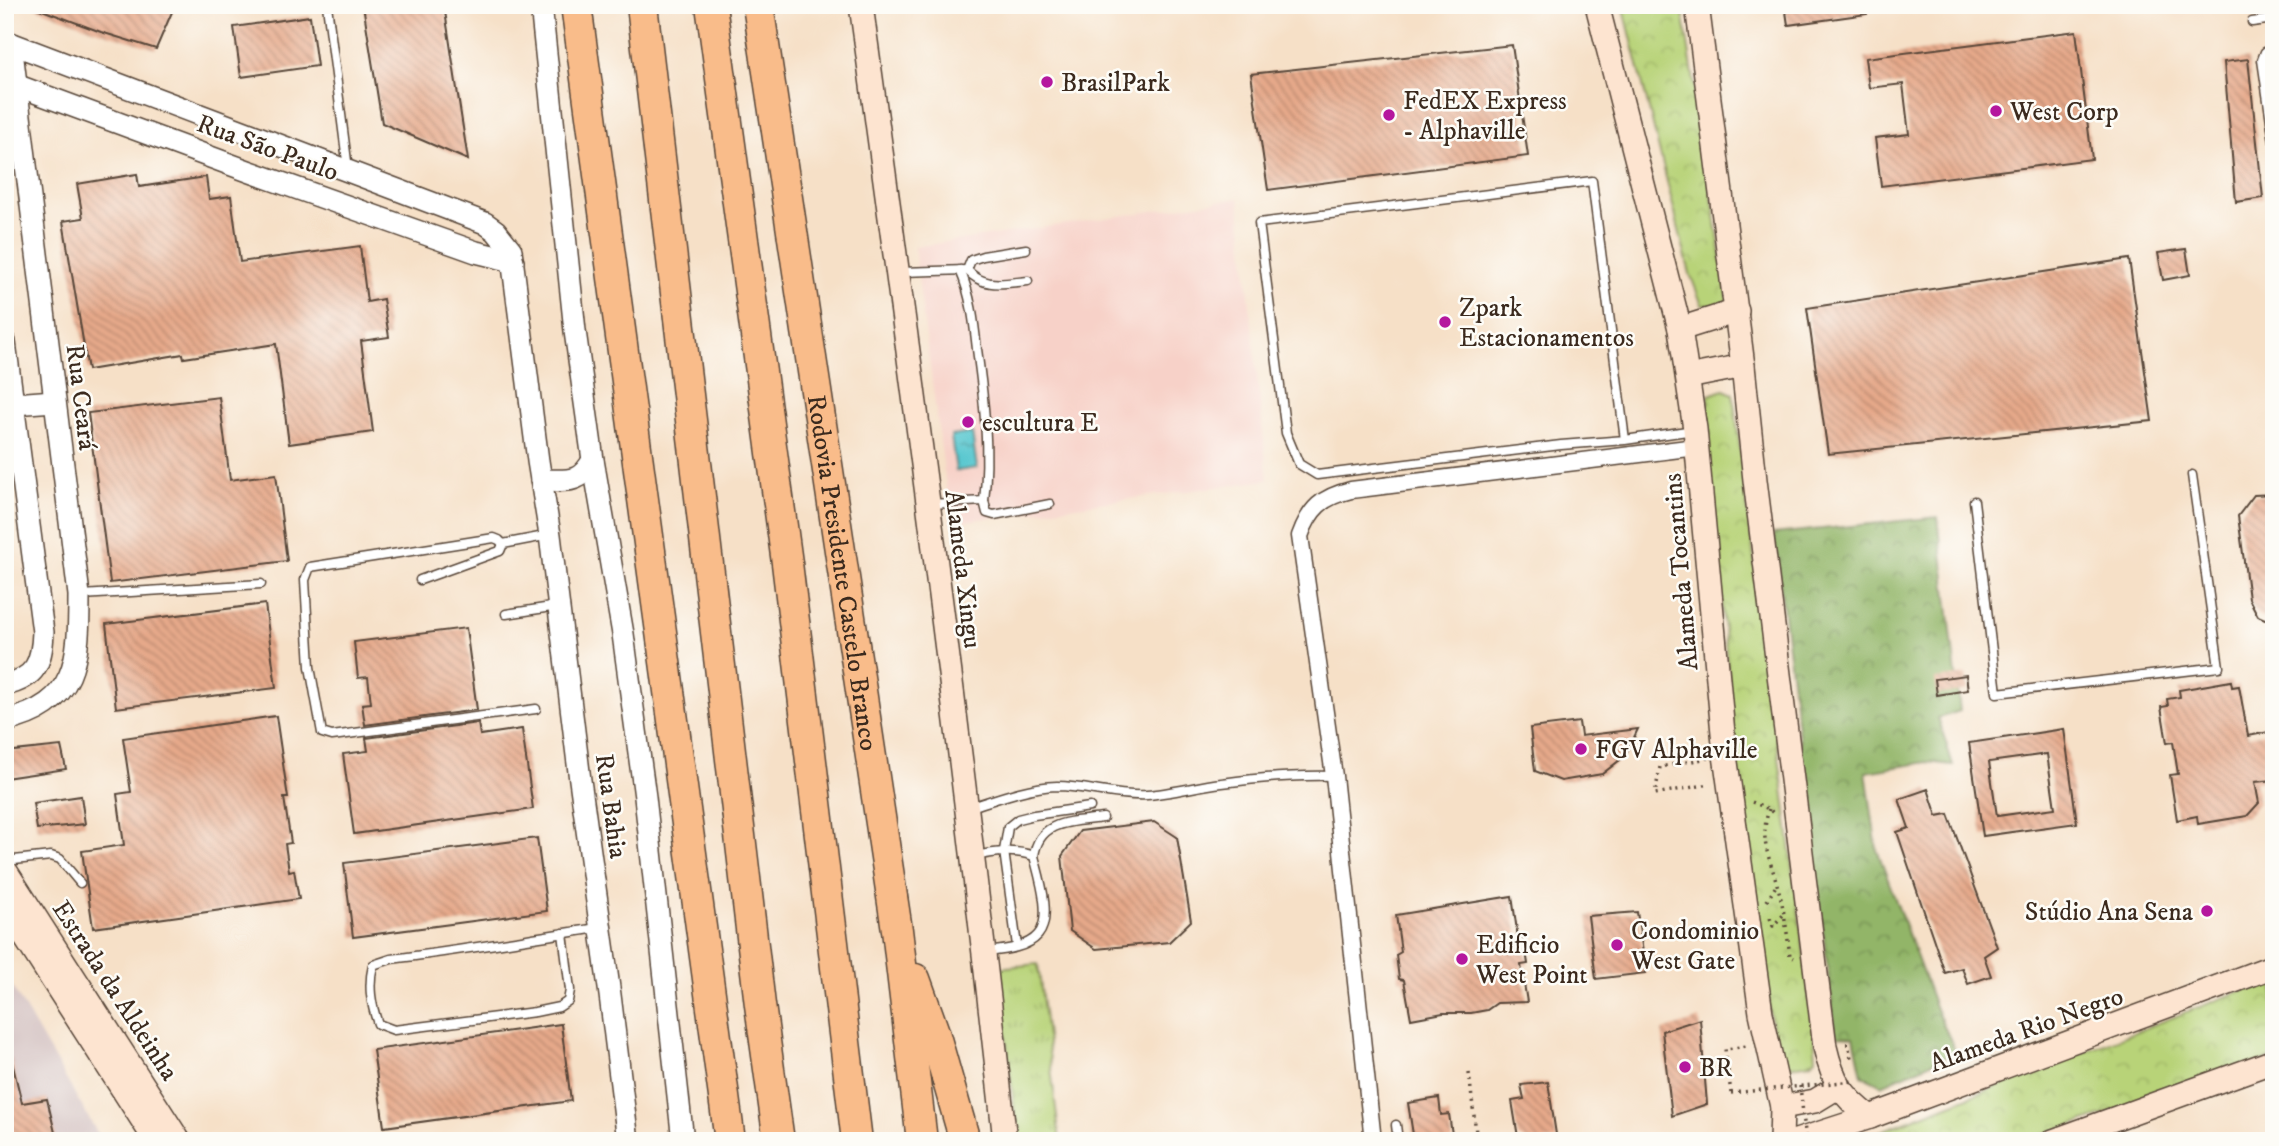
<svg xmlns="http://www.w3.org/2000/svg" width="2279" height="1146" font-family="'IM FELL DW Pica',serif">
<defs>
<pattern id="grass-tufts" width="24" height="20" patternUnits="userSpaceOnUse" patternTransform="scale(1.75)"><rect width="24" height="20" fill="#b8d378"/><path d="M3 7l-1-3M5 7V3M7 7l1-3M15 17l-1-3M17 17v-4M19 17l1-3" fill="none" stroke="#9fb567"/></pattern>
<pattern id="forest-crowns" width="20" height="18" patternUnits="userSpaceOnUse" patternTransform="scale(1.75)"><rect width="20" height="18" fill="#92b568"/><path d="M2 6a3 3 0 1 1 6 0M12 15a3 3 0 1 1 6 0" fill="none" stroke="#789355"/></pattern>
<pattern id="park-crowns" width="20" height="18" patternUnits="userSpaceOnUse" patternTransform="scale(1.75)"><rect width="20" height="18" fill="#b8d378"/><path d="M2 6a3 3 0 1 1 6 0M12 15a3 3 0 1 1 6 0" fill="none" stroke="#9fb567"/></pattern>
<pattern id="water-ripples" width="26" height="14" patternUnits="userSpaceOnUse" patternTransform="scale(1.75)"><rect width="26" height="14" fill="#5ac8d0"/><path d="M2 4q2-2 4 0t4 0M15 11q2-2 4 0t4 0" fill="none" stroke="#4ca3a8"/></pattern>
<pattern id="building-back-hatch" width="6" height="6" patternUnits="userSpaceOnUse" patternTransform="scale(1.75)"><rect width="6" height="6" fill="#e6a98a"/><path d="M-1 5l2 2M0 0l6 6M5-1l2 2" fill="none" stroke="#bc8a70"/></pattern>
</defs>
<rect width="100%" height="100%" fill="#fdfcf7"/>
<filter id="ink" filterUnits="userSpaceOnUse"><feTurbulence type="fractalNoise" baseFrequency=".0143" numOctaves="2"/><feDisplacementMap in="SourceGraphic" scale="14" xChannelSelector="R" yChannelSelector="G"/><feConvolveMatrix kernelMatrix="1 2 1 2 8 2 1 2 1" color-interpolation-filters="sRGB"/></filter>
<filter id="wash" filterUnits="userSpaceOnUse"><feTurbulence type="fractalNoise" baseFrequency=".00686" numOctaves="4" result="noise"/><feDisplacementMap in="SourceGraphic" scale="28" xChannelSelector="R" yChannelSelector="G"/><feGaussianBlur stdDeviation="1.57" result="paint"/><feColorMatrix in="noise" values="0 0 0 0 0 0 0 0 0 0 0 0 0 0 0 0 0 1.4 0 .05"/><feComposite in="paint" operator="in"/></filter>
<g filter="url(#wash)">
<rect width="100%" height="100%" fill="#f6e0c7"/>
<path fill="#f7d1c8" d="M1239 198 1268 480 951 523 914 247Z"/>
<path fill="#d2bfc0" d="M5 974 102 1141H5Z"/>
<path fill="url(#grass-tufts)" stroke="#7a7e4b" stroke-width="2" d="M1038 964 1060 1141H1018L998 968Z"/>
<path fill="url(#forest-crowns)" stroke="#667043" stroke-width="2" d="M1938 517 1960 711 1938 718 1953 765 1927 762 1866 772 1877 850 1936 1009 1956 1052 1882 1085 1862 1075 1854 1037 1836 1036 1774 534Z"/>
<g fill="url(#park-crowns)" stroke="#7a7e4b" stroke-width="2">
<path d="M1623 5H1682L1729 306 1702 305 1690 274Z"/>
<path d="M1724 390 1733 394 1813 1026 1816 1058 1810 1063 1778 1068 1742 824 1705 424 1709 395Z"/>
<path d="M2274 978V1058L2024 1141H1856Z"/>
</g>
<path fill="url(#water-ripples)" stroke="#4a7977" stroke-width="2" d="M972 433 977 468 956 471 951 436Z"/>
<g id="blocks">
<g fill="url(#building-back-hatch)" fill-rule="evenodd">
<path d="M34 5H175L156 49 101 32 34 7Z"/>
<path d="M363 5H444L468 160 382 123Z"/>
<path d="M1785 5H1866L1867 14 1788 25Z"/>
<path d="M310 16 317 66 241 77 234 27Z"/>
<path d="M2076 31 2092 159 1881 186 1875 138 1909 134 1903 84 1869 88 1865 58Z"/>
<path d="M1512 45 1528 156 1268 190 1251 74Z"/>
<path d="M2248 59 2263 198 2236 202 2224 62Z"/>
<path d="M137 174 139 187 206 177 209 199 231 196 240 262 360 246 367 302 383 299 389 337 361 341 373 432 289 444 276 344 184 358 183 354 88 370 63 221 83 218 77 184Z"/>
<path d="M2186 249 2190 275 2163 280 2158 253Z"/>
<path d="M2129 259 2152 421 1828 454 1807 308Z"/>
<path d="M219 397 230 480 276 474 287 561 110 583 88 413Z"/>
<path d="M2274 494V623L2258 616 2249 599 2238 516 2254 495Z"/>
<path d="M265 604 276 688 116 708 106 624Z"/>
<path d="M466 628 477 710 365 725 362 704 371 703 368 677 358 678 354 642Z"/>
<path d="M1966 675 1968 690 1937 695 1935 679Z"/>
<path d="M2231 681 2232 687 2239 686 2248 736 2274 731V780L2255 782 2259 803 2247 816 2198 824 2197 816 2177 820 2170 775 2178 774 2173 742 2167 743 2161 707 2168 706 2167 699 2180 697 2179 690Z"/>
<path d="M276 716 288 798H284L291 843 285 844 289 871 294 870 299 899 93 928 82 851 124 845 117 794 131 792 123 738Z"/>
<path d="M1579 722 1581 736 1638 729 1625 756 1602 774 1561 781 1535 771 1530 728Z"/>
<path d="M478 723 480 735 522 729 533 809 354 834 343 754 368 751 366 738Z"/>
<path d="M2064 729 2077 823 1983 836 1969 743ZM2047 754 2055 808 1997 816 1989 762Z"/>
<path d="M61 746 66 769 5 778V752Z"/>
<path d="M1928 789 1937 816 1948 814 1997 947 1984 956 1991 976 1968 984 1962 968 1945 973 1897 832 1909 828 1899 799Z"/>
<path d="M81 796 85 824 37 829 33 803Z"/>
<path d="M1154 822 1177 837 1191 921 1169 942 1096 949 1070 931 1062 856 1080 831Z"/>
<path d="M537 838 547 911 353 937 344 863Z"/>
<path d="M1512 896 1518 938H1524L1528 964 1521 965 1527 1002 1497 1003 1487 1010 1471 1013H1443L1411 1019 1404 980 1399 979 1396 955 1401 952 1396 915Z"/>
<path d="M1637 912 1646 973 1596 979 1588 916Z"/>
<path d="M1700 1019 1707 1104 1672 1116 1662 1031Z"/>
<path d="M561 1024 571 1101 384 1127 373 1050Z"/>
<path d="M11 1058 22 1103 47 1099 57 1141H5V1059Z"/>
<path d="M1548 1082 1557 1141H1527L1518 1137 1512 1101 1524 1099 1521 1085Z"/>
<path d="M1439 1098 1441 1115 1449 1114 1453 1141H1414L1408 1103Z"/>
</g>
</g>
</g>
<g filter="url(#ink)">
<use href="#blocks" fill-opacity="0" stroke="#574537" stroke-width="2"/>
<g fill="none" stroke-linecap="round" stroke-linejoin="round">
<defs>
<g id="service">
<path d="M327 5 348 169"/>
<path d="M2252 22 2274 19"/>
<path d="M2274 47 2265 52 2262 60 2274 142"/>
<path d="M967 270 971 260 983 256 1026 249"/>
<path d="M901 272 967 270C984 289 1004 283 1028 281"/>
<path d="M1625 440 1592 181 1259 223 1286 433 1299 464 1317 475 1561 445 1625 440 1694 430"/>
<path d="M984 501 987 513 994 515 1050 504"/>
<path d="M1974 501 1997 693 2219 667 2192 475"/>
<path d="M931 504 984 501C990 450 984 400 977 349 974 322 971 295 960 270"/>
<path d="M503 544 499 540 494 538 310 567 305 580 310 667 322 733 332 736 536 709"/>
<path d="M420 580 500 551 503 544 550 535"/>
<path d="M82 595 261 584"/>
<path d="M506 614 558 606"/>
<path d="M968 808C996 799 1027 787 1057 786 1087 786 1116 797 1147 795 1172 793 1197 786 1222 783 1259 778 1297 775 1334 776"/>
<path d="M975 856C995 852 1014 849 1034 856 1039 876 1053 918 1038 935 1027 948 1003 950 987 952"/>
<path d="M1034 856C1039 819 1073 822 1103 818"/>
<path d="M5 861 51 856 60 859 80 883"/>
<path d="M563 933 570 990 568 1001 559 1007 535 1012 394 1030 378 1024C371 1004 368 986 373 965L391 959C460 951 529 938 598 928"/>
<path d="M1017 946 1004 851 1008 827 1018 819 1034 815 1090 807"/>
<path d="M1396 1125 1398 1141"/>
</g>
<path id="minor" d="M1373 1141 1334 776 1300 536C1310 508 1322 497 1351 490L1696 447"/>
<g id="tertiary">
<path d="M541 5 575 331 593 460 623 634 645 797 683 1141"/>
<path d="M5 41 485 223 496 231 511 250 538 461 550 535 580 780 610 995 628 1141"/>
<path d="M5 81 248 171 476 252 513 261"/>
<path d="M5 342 43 632C42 662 36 678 5 685"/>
<path d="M14 404 54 401"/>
<path d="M541 480C567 480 579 485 593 460"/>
<path d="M5 721C78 705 79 659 79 595L11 43"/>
</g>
<g id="secondary">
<path d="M861 5C913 383 964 762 1005 1141"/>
<path d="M1597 5 1680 329 1695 429 1725 755 1761 1013 1782 1107 1781 1141"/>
<path d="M1697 5 1743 366 1755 480 1825 1047C1833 1082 1842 1096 1870 1117"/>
<path d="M1680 329 1737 311"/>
<path d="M1688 377 1743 366"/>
<path d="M5 870 179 1141"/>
<path d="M5 906 156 1141"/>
<path d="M1782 1107 1815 1101 1838 1087"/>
<path d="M1796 1141 1870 1117 2274 966"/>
<path d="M2053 1141 2274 1061"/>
</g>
<g id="motorway">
<path d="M576 5 730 1141"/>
<path d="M642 5 760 1005 779 1141"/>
<path d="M711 5 787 563 857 1141"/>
<path id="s1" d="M758 5 897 930 922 1141"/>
<path d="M915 979 934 1032 965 1141"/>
</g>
</defs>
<use href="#service" stroke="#574537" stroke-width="11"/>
<use href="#minor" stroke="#574537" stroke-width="19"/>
<use href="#tertiary" stroke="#574537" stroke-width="24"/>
<use href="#secondary" stroke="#574537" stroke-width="26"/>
<use href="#motorway" stroke="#574537" stroke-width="33"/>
<g stroke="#574537" stroke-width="3.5" stroke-dasharray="2 5" stroke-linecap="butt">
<path d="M1708 758 1660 767 1655 794 1710 784"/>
<path d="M1752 802 1769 809 1775 815"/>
<path d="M1769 809C1759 841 1769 855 1777 884 1784 907 1787 932 1790 956L1794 958"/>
<path d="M1767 901 1777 884"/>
<path d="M1770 918 1773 926 1784 914"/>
<path d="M1846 1044H1848L1851 1058"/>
<path d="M1469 1073 1477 1141"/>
<path d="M1731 1093 1725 1049 1748 1046"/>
</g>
<use href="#service" stroke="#fff" stroke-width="8"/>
<use href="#minor" stroke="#fff" stroke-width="16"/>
<use href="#tertiary" stroke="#fff" stroke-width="21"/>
<use href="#secondary" stroke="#fde4d0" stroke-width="23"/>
<use href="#motorway" stroke="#f9bc8a" stroke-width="30"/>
<g stroke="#574537" stroke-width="3.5" stroke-dasharray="2 5" stroke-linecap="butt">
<path d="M1800 1086 1806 1141"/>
<path d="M1731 1093 1854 1081"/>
</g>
</g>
</g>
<g fill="#b5179e" stroke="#fdfcf7" stroke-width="2.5">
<circle cx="1047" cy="82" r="7"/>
<circle cx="1996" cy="111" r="7"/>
<circle cx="1389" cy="115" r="7"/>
<circle cx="1445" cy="322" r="7"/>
<circle cx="968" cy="422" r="7"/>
<circle cx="1581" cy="749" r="7"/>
<circle cx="2207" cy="911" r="7"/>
<circle cx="1617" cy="945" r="7"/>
<circle cx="1462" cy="959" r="7"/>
<circle cx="1685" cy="1067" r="7"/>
</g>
<g text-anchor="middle" stroke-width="5" stroke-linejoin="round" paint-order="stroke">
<g font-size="26" fill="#3b2a1e" stroke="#fdfcf7" text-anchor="start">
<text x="1061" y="91">BrasilPark</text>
<text x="1403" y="109">FedEX Express<tspan x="1403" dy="30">- Alphaville</tspan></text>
<text x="2010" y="120">West Corp</text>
<text x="1459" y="316">Zpark<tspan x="1459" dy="30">Estacionamentos</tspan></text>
<text x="982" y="431">escultura E</text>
<text x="1595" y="758">FGV Alphaville</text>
<text x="2193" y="920" text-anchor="end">Stúdio Ana Sena</text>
<text x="1631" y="939">Condominio<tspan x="1631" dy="30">West Gate</tspan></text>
<text x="1476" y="953">Edificio<tspan x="1476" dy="30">West Point</tspan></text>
<text x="1699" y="1076">BR</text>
</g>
<g font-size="26" fill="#3b2a1e" stroke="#fdfcf7">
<text transform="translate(268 147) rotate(20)" y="9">Rua São Paulo</text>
<text transform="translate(82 397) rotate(83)" y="9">Rua Ceará</text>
<text transform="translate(964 569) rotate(83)" y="9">Alameda Xingu</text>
<text transform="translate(1680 572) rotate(-95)" y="9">Alameda Tocantins</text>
<text dy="9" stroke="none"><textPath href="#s1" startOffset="574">Rodovia Presidente Castelo Branco</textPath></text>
<text transform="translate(612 806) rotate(82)" y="9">Rua Bahia</text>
<text transform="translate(116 990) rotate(57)" y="9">Estrada da Aldeinha</text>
<text transform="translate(2026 1029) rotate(-20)" y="9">Alameda Rio Negro</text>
</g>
</g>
<rect width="2279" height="1146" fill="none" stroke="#fdfcf7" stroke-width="28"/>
</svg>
